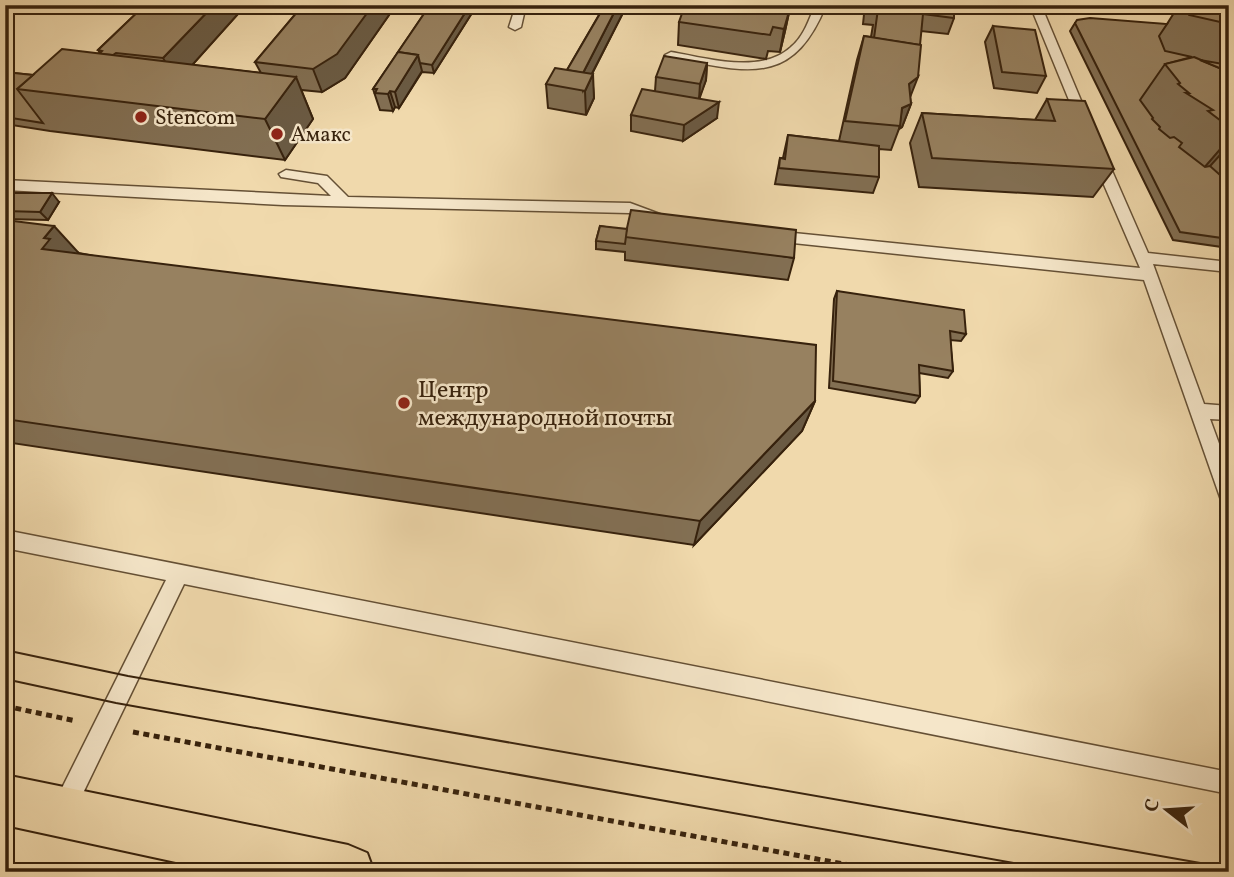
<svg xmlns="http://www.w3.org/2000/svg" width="1234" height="877" font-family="Vollkorn,serif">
<rect width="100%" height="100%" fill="#f0d9ac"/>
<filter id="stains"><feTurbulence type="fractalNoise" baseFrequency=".00286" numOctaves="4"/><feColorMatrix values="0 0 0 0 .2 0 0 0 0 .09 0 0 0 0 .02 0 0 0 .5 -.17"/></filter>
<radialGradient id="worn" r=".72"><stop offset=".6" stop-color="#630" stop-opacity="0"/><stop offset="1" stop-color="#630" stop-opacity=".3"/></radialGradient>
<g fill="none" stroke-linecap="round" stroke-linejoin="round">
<defs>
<g id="service">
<path d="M516 5H526L521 27 515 30 509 27Z"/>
<path d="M815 5H826C792 89 746 71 671 58L665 55 671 52C708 58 760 75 791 47 804 36 809 20 815 5Z"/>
<path d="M1030 5H1041L1090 122 1088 125H1080L1078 122Z"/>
<path d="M1099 153 1106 157 1148 253 1229 262V272L1153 264 1204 404 1229 406V420L1210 419 1229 471V505L1222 503 1220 497 1144 280 774 241 767 236 774 231 1140 268 1092 157Z"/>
<path d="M286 170 327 176 348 197 630 203 665 216 667 219 660 224 629 213 283 205 5 190V180L331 196 318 183 281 177 279 174Z"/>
<path d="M5 530 1229 772V794L184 584 71 818 63 822 55 818 51 810 166 580 5 548Z"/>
</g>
<path id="primary" d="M5 775 348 845 367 853 374 872H222L5 825Z"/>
</defs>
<use href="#service" stroke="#655035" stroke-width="3"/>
<use href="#primary" stroke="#37220d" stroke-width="4"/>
<g stroke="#37220d" stroke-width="5" stroke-dasharray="6 4.5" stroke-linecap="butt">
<path d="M5 706 76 721"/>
<path d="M133 732 887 872"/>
</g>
<use href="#service" fill="#f5e6c9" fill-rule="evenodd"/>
<use href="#primary" fill="#f0d9ac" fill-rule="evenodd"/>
<g stroke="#37220d" stroke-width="2">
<path d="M5 650 128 676 1229 868"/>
<path d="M5 679 116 703 1064 872"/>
</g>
</g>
<g fill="#826f53" stroke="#37220d" stroke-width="2">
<path d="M145 5H246L192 65 261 73 255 62 303 5H396L345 78 322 92 301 90 313 119 285 160 50 131 5 124V72L33 75 100 53 98 50Z"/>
<path d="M430 5H477L434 73 422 72 399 108 395 107 393 111 380 110 373 89Z"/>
<path d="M584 5H627L592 74 594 98 586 115 548 108 546 84 567 70 603 8Z"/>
<path d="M865 5H954V18L948 34 921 31 910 97 911 104 902 127 899 129 891 150 879 149V177L873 193 775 184 780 158H783L788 135 839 141 857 60 864 36 871 37 873 25 863 24Z"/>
<path d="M1179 5H1229V248L1173 240 1070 31 1075 23 1167 24Z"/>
<path d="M777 6 790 8 785 31 780 52 768 51 766 59 678 45 679 22Z"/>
<path d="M993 26 1046 76 1037 93 994 88 985 42Z"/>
<path d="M707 63 706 80 699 98 717 118 683 141 631 131V115L655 91 656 77Z"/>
<path d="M1047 99 1114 169 1093 197 919 187 910 143 922 113 1035 120Z"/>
<path d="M6 193 59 202 48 220 5 219Z"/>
<path d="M5 220 79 253 815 401 802 431 694 545 5 442Z"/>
<path d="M600 226 794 258 788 280 625 260V252L596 249V241Z"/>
<path d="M837 291 966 334 961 341 950 340 953 371 948 378 919 373 920 396 915 403 829 388 834 299Z"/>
</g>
<g fill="#6a5a43" stroke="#37220d" stroke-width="2">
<path d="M214 5H246L177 82 163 58Z"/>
<path d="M373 5H396L345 78 322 92 313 69Z"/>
<path d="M470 5H477L434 73 432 65Z"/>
<path d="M618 5H627L583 91 580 79Z"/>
<path d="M790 8 785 31 780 52 784 29Z"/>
<path d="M418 55 422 71 399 108 395 92Z"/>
<path d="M707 63 706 80 699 100 700 84Z"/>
<path d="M593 74 594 98 586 115 585 91Z"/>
<path d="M296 77 313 119 285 160 265 119Z"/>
<path d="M918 77 909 100V84Z"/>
<path d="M390 91 395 107 393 111 388 94Z"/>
<path d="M719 102 717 118 683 141 684 125Z"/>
<path d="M911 104 902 127 899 129 902 108Z"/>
<path d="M1229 139V145L1203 174 1197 176Z"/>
<path d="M52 193 59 202 48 220 40 212Z"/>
<path d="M54 226 86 261 42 249 44 238Z"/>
<path d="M815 401 802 431 694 545 700 521Z"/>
</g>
<g fill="#978160" stroke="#37220d" stroke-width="2">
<path d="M145 5H214L163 58 116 53 113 55 99 54 102 51 98 50Z"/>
<path d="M303 5H373L337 54 313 69 255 62Z"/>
<path d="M430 5H470L432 65 420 63 418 55 398 52Z"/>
<path d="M605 5H618L583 73 567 70Z"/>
<path d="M685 5H777L790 8 784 29 773 27 770 35 679 22Z"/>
<path d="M868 5H954V18L923 14 920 45 874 38 878 9 868 7Z"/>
<path d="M1185 5H1229V24L1189 15Z"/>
<path d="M1090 18 1167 24 1159 36 1165 51 1192 57 1165 64 1140 100 1153 118 1152 119 1160 127 1159 129 1170 138 1174 137 1182 143 1179 147 1205 167 1210 166 1229 183V239L1180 232 1075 23 1077 20Z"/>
<path d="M993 26 1035 30 1046 76 1002 72Z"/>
<path d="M864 36 921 45 918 77 909 84 911 104 902 108 900 126 845 121Z"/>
<path d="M62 49 296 77 265 119 17 89Z"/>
<path d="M398 52 418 55 395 92 390 91 388 94 375 93 377 89H373Z"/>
<path d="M664 56 707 63 700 84 656 77Z"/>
<path d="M1194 57 1229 72V127L1208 111 1213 110 1186 93H1189L1178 84 1180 83 1165 64Z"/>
<path d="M1200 60 1229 65V72Z"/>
<path d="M555 68 593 74 585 91 546 84Z"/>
<path d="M5 72 33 75 17 89 43 123 5 117Z"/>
<path d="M642 89 719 102 684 125 631 115Z"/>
<path d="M1047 99 1085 101 1114 169 932 158 922 113 1055 121Z"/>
<path d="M788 135 879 146V177L779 168 780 158 785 159Z"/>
<path d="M5 193H52L40 212 5 211Z"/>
<path d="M631 210 796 230 794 258 625 237Z"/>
<path d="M5 220 54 226 44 238 50 239 42 249 816 345 815 401 700 521 5 419Z"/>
<path d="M600 226 627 229 625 244 596 241Z"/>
<path d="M837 291 964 310 966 334 950 331 953 371 919 365 920 396 833 381Z"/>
</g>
<g fill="#8f2418" stroke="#f5e6c9" stroke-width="2.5">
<circle cx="141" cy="117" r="7"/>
<circle cx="277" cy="134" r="7"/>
<circle cx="404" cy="403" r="7"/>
</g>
<g text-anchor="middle" stroke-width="5" stroke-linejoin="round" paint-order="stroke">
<g font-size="21" fill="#37220d" stroke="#f5e6c9" text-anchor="start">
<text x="155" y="124">Stencom</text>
<text x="291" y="141">Амакс</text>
</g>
<g font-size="24" fill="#37220d" stroke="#f5e6c9" text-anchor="start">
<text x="418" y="397">Центр<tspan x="418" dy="28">международной почты</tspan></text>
</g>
</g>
<rect width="1234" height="877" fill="none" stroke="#f0d9ac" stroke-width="28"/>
<rect x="7" y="7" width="1220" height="863" fill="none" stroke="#37220d" stroke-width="3.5"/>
<rect x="14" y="14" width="1206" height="849" fill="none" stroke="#37220d" stroke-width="2"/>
<g transform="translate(1167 810) rotate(287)" stroke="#f5e6c9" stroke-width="5" paint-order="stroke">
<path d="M0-5L12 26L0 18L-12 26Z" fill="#37220d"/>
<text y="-10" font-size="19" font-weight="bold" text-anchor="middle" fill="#37220d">С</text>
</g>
<rect width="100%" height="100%" filter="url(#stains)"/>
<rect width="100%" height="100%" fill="url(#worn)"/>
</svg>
